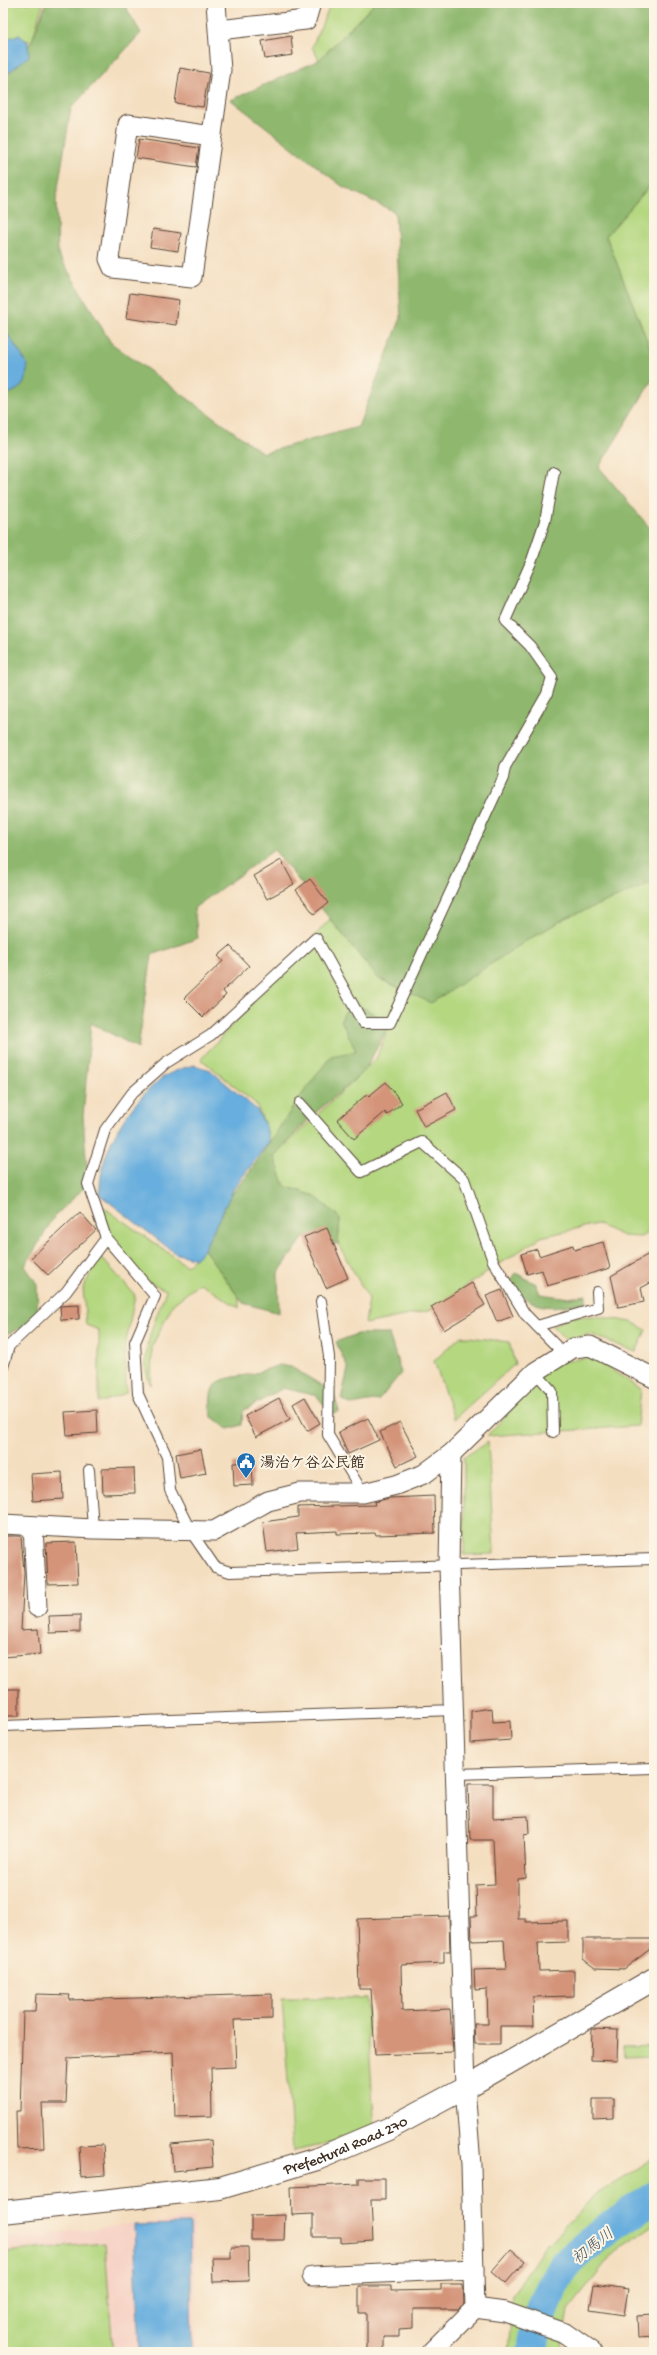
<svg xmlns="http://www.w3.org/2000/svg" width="657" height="2355" font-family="'Gochi Hand','Klee One',sans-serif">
<rect width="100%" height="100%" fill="#fcf5e5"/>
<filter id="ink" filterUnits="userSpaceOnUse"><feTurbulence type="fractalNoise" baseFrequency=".025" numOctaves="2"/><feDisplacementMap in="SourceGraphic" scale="8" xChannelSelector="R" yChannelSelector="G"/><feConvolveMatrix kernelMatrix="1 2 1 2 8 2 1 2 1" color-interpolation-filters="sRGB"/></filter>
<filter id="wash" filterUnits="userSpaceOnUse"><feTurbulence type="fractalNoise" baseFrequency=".012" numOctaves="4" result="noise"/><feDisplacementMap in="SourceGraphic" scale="16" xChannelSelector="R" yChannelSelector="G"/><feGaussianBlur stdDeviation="0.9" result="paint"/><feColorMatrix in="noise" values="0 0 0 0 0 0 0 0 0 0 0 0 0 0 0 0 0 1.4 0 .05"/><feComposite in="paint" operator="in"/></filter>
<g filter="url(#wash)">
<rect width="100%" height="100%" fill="#f4dec0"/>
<path fill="#f6d2c4" d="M194 2218 196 2352H3V2238Z"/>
<g fill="#b4d780" stroke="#78804f">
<path d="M3 3H43L32 41 6 38 3 40Z"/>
<path d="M331 3H375L319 60 312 47Z"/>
<path d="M654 181V358L606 236Z"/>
<path d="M654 856V1230L640 1237 623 1236 597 1224 541 1237 428 1311 365 1324 369 1299 338 1244 340 1218 315 1196 285 1186 274 1156 376 1059 390 1023 345 1027 356 1051 299 1105 269 1142 266 1127 256 1104 201 1059 330 919 378 978Z"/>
<path d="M103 1207 187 1266 204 1249 239 1298V1308L200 1283 173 1304 152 1346 151 1385C136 1357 157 1318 166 1290L140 1278 108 1250 98 1214Z"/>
<path d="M100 1256 135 1295 125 1347 126 1393 99 1403V1330L86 1325 83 1288Z"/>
<path d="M595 1316 632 1322 646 1330 636 1352 590 1334 567 1341 552 1326 570 1317Z"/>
<path d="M461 1336 509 1342 515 1364 454 1419 434 1361Z"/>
<path d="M592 1357 641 1389 637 1426 487 1436 551 1363Z"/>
<path d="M488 1442 494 1554 464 1555V1457Z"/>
<path d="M282 1998H366L375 2134 293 2151Z"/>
<path d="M654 2046V2056L624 2057 623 2047Z"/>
<path d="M654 2158V2225L614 2252 568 2310 562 2346 569 2352H508L513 2295 545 2246 597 2194Z"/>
<path d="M105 2243 113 2352H3V2252Z"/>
</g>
<g fill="#8fb86e" stroke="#657146">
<path d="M46 3H123L141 33 71 108 56 200 58 254 111 343 263 453 358 427 401 318 395 212 342 186 231 100 319 60 375 3H654V181L606 236 654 358V377L599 467 654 533V882L566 918 526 941 431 1003 378 978 274 850 194 908 198 938 152 955 138 1048 91 1023 83 1116 88 1184 54 1217 25 1266 37 1284 38 1322 6 1334 3 1333V75L32 41Z"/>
<path d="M350 1000 390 1023 365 1070 313 1115 274 1156 285 1186 315 1196 340 1218 338 1244 304 1237 278 1273 279 1313 243 1303 204 1249 202 1231 248 1174 300 1097 331 1056 356 1051 341 1020Z"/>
<path d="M516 1273 536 1284 540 1294 569 1298 586 1295V1302C551 1309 533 1312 510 1282Z"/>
<path d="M357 1334H389L401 1373 379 1400 352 1405 341 1399 348 1369 336 1342Z"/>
<path d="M279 1365 291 1367 333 1392 339 1411 331 1414 317 1396 283 1388 243 1411 242 1425 228 1429 211 1416C207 1376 221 1380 252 1374 261 1372 270 1368 279 1365Z"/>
</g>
<g fill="#68aede" stroke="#526c7e">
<path d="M19 35 28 42 29 56 3 77V40Z"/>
<path d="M3 327 28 365C25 386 23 388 3 396Z"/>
<path d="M194 1065 210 1070 257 1110 266 1127 269 1142 234 1188 204 1249 195 1259 175 1253 100 1195C98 1152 126 1109 158 1081 167 1073 183 1068 194 1065Z"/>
<path d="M190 2224 192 2352H139L134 2225Z"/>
</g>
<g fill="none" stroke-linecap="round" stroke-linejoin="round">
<path stroke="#68aede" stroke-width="32" d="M532 2352C534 2328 551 2279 568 2262 591 2239 627 2216 654 2197"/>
</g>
<g id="blocks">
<g fill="#d4947a">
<path d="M291 36 293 55 265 59 262 41Z"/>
<path d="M180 68 209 73 203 107 175 103Z"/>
<path d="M139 139 199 148 196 167 136 158Z"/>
<path d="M153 229 181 233 178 251 150 247Z"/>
<path d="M130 293 179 300 176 325 126 318Z"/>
<path d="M281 860 294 884 267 899 254 876Z"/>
<path d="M310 879 328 903 314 914 296 890Z"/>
<path d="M230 946 249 966 223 991 226 995 203 1017 184 998 223 961 218 956Z"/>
<path d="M386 1082 402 1103 387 1115 385 1112 354 1139 337 1120 367 1094 369 1096Z"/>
<path d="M447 1092 456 1110 424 1127 415 1109Z"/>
<path d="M80 1212 96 1230 48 1275 31 1258Z"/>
<path d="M327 1228 348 1278 326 1288 304 1237Z"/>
<path d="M603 1242 610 1268 547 1286 542 1270 527 1274 521 1254 537 1249 539 1256 573 1245 574 1250Z"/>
<path d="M654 1251V1281L641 1288 644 1302 618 1307 611 1276Z"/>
<path d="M472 1283 485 1305 444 1330 431 1307Z"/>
<path d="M502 1290 513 1316 497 1322 486 1296Z"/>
<path d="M79 1305V1319L61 1320 60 1306Z"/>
<path d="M305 1397 320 1423 307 1431 293 1404Z"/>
<path d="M279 1398 290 1419 256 1437 245 1416Z"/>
<path d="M97 1410 98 1433 67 1435 65 1412Z"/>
<path d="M368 1418 379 1440 348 1454 338 1432Z"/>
<path d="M400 1422 418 1456 397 1466 380 1432Z"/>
<path d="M201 1449 206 1473 180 1478 176 1454Z"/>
<path d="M252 1462 253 1485 234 1486 233 1463Z"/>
<path d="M134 1468 135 1493 103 1494 102 1469Z"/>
<path d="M62 1472 63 1499 33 1501 31 1474Z"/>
<path d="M434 1496 435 1533 376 1535 375 1533 337 1534V1531L296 1533 298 1548 267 1552 263 1522 298 1517V1507L375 1505 374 1502 390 1498Z"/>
<path d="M3 1536H21L24 1572 21 1630 38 1629 40 1654 3 1657Z"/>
<path d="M76 1542 78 1583 48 1584 46 1543Z"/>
<path d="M80 1615V1632L50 1633 49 1616Z"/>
<rect x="3" y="1689" width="16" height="27"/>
<path d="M492 1708 493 1722 510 1721 511 1740 471 1743V1711Z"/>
<path d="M468 1784H493V1818L528 1816 529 1834 524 1835 526 1878 518 1879V1919H526V1922L568 1921V1942L538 1943 539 1971 574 1970V1996L533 1997 534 2026H500V2044H475L474 2024H488L487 1989 475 1990 474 1970 506 1969 504 1940 472 1941 471 1916H477L476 1885 495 1884 493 1840H470Z"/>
<path d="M449 1916 450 1951H444V1963L401 1965 402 2011 450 2009 453 2052 375 2055 371 1989H359L357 1919Z"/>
<path d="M583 1939H654V1946L624 1969 595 1968 583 1959Z"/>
<path d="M36 1994 70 1995 69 2000 272 1994V2019L234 2020 236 2067 211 2068 212 2116 175 2117 173 2052 68 2058 66 2103H42L44 2148 17 2149 16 2111H20L23 2012H35Z"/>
<path d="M592 2029 618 2030 617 2061 591 2060Z"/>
<path d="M593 2099H614V2118L593 2119Z"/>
<path d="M211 2140 213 2167 173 2171 171 2144Z"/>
<path d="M103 2145 105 2175 81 2177 79 2146Z"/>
<path d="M359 2178H385V2200H371L373 2241 341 2243V2237H313V2214L292 2215 291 2187 359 2184Z"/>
<path d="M285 2215 284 2240H251V2216Z"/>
<path d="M231 2247H248L249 2281 213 2282 212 2258H231Z"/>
<path d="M511 2249 525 2261 505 2284 491 2272Z"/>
<path d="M441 2284H463L464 2304 458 2309H413V2328L399 2329V2337H384V2352H367V2313H359V2286H391V2291L441 2290Z"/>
<path d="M594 2284 628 2289 624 2315 590 2310Z"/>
<path d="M654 2315V2337L638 2338 637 2316Z"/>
</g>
</g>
</g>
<g filter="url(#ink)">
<use href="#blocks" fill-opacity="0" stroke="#574536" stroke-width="1"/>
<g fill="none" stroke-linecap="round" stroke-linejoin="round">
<defs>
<g id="lane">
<path d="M554 472 545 521 532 560 505 621 530 646 552 677 547 694 505 767 503 778 390 1023H363L316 938 211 1035 166 1063 132 1093 105 1130 88 1184 106 1238 155 1296 135 1342 138 1394 167 1457 170 1490 191 1532 215 1567 230 1572 654 1559"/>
<path d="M300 1103 361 1172 422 1142 464 1179 493 1261 525 1314 564 1354"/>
<path d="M321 1301 329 1357 328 1435 363 1493"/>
<path d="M537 1326 598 1308 597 1292"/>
<path d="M3 1367 9 1346 66 1292 106 1238"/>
<path d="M535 1372 552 1391 553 1432"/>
<path d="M89 1470 93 1529"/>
<path d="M3 1726 454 1710"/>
<path d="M456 1774 654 1768"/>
</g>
<g id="street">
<path d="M219 30 306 20 311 3"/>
<path d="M212 136 128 124 109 259 113 268 192 277 221 70 216 3"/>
<path d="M3 1524 93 1529 214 1531 268 1501 300 1493H363L396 1485 424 1474 451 1454 535 1372 573 1348 590 1346 654 1378"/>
<path d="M33 1526 37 1607"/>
<path d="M312 2276 474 2269"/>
<path d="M475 2308 505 2312 565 2333 592 2352"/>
<path d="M431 2352 475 2308 471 2165 465 2088 449 1566 451 1454"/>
</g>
<g id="secondary">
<path id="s1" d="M3 2212 220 2188 317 2159 388 2129 465 2088 654 1979"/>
</g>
</defs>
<use href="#lane" stroke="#574536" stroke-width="12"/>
<use href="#street" stroke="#574536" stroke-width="21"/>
<use href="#secondary" stroke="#574536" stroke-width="24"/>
<use href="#lane" stroke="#fff" stroke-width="10"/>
<use href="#street" stroke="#fff" stroke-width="19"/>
<use href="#secondary" stroke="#fff" stroke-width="22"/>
</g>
</g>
<defs>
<symbol id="civic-pin" viewBox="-11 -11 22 30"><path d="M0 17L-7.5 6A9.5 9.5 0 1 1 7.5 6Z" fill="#1f6fb2" stroke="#fcf5e5"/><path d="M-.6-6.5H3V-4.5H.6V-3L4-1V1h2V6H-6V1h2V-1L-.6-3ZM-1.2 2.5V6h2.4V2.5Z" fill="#fff"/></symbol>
</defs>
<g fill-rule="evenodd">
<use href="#civic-pin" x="235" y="1451" width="22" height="30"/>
</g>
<g text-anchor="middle" stroke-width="4" stroke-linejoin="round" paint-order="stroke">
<g font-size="15" font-weight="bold" fill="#3b2a1e" stroke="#fcf5e5" text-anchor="start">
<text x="260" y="1467">湯治ケ谷公民館</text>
</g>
<g font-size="15" fill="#3b2a1e" stroke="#fcf5e5">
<text dy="5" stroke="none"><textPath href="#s1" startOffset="351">Prefectural Road 270</textPath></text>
</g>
<g font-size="16" font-style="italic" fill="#4b5861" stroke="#fcf5e5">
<text transform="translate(592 2245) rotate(-38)" y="6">初馬川</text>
</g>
</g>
<rect width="657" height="2355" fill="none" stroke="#fcf5e5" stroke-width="16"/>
</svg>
